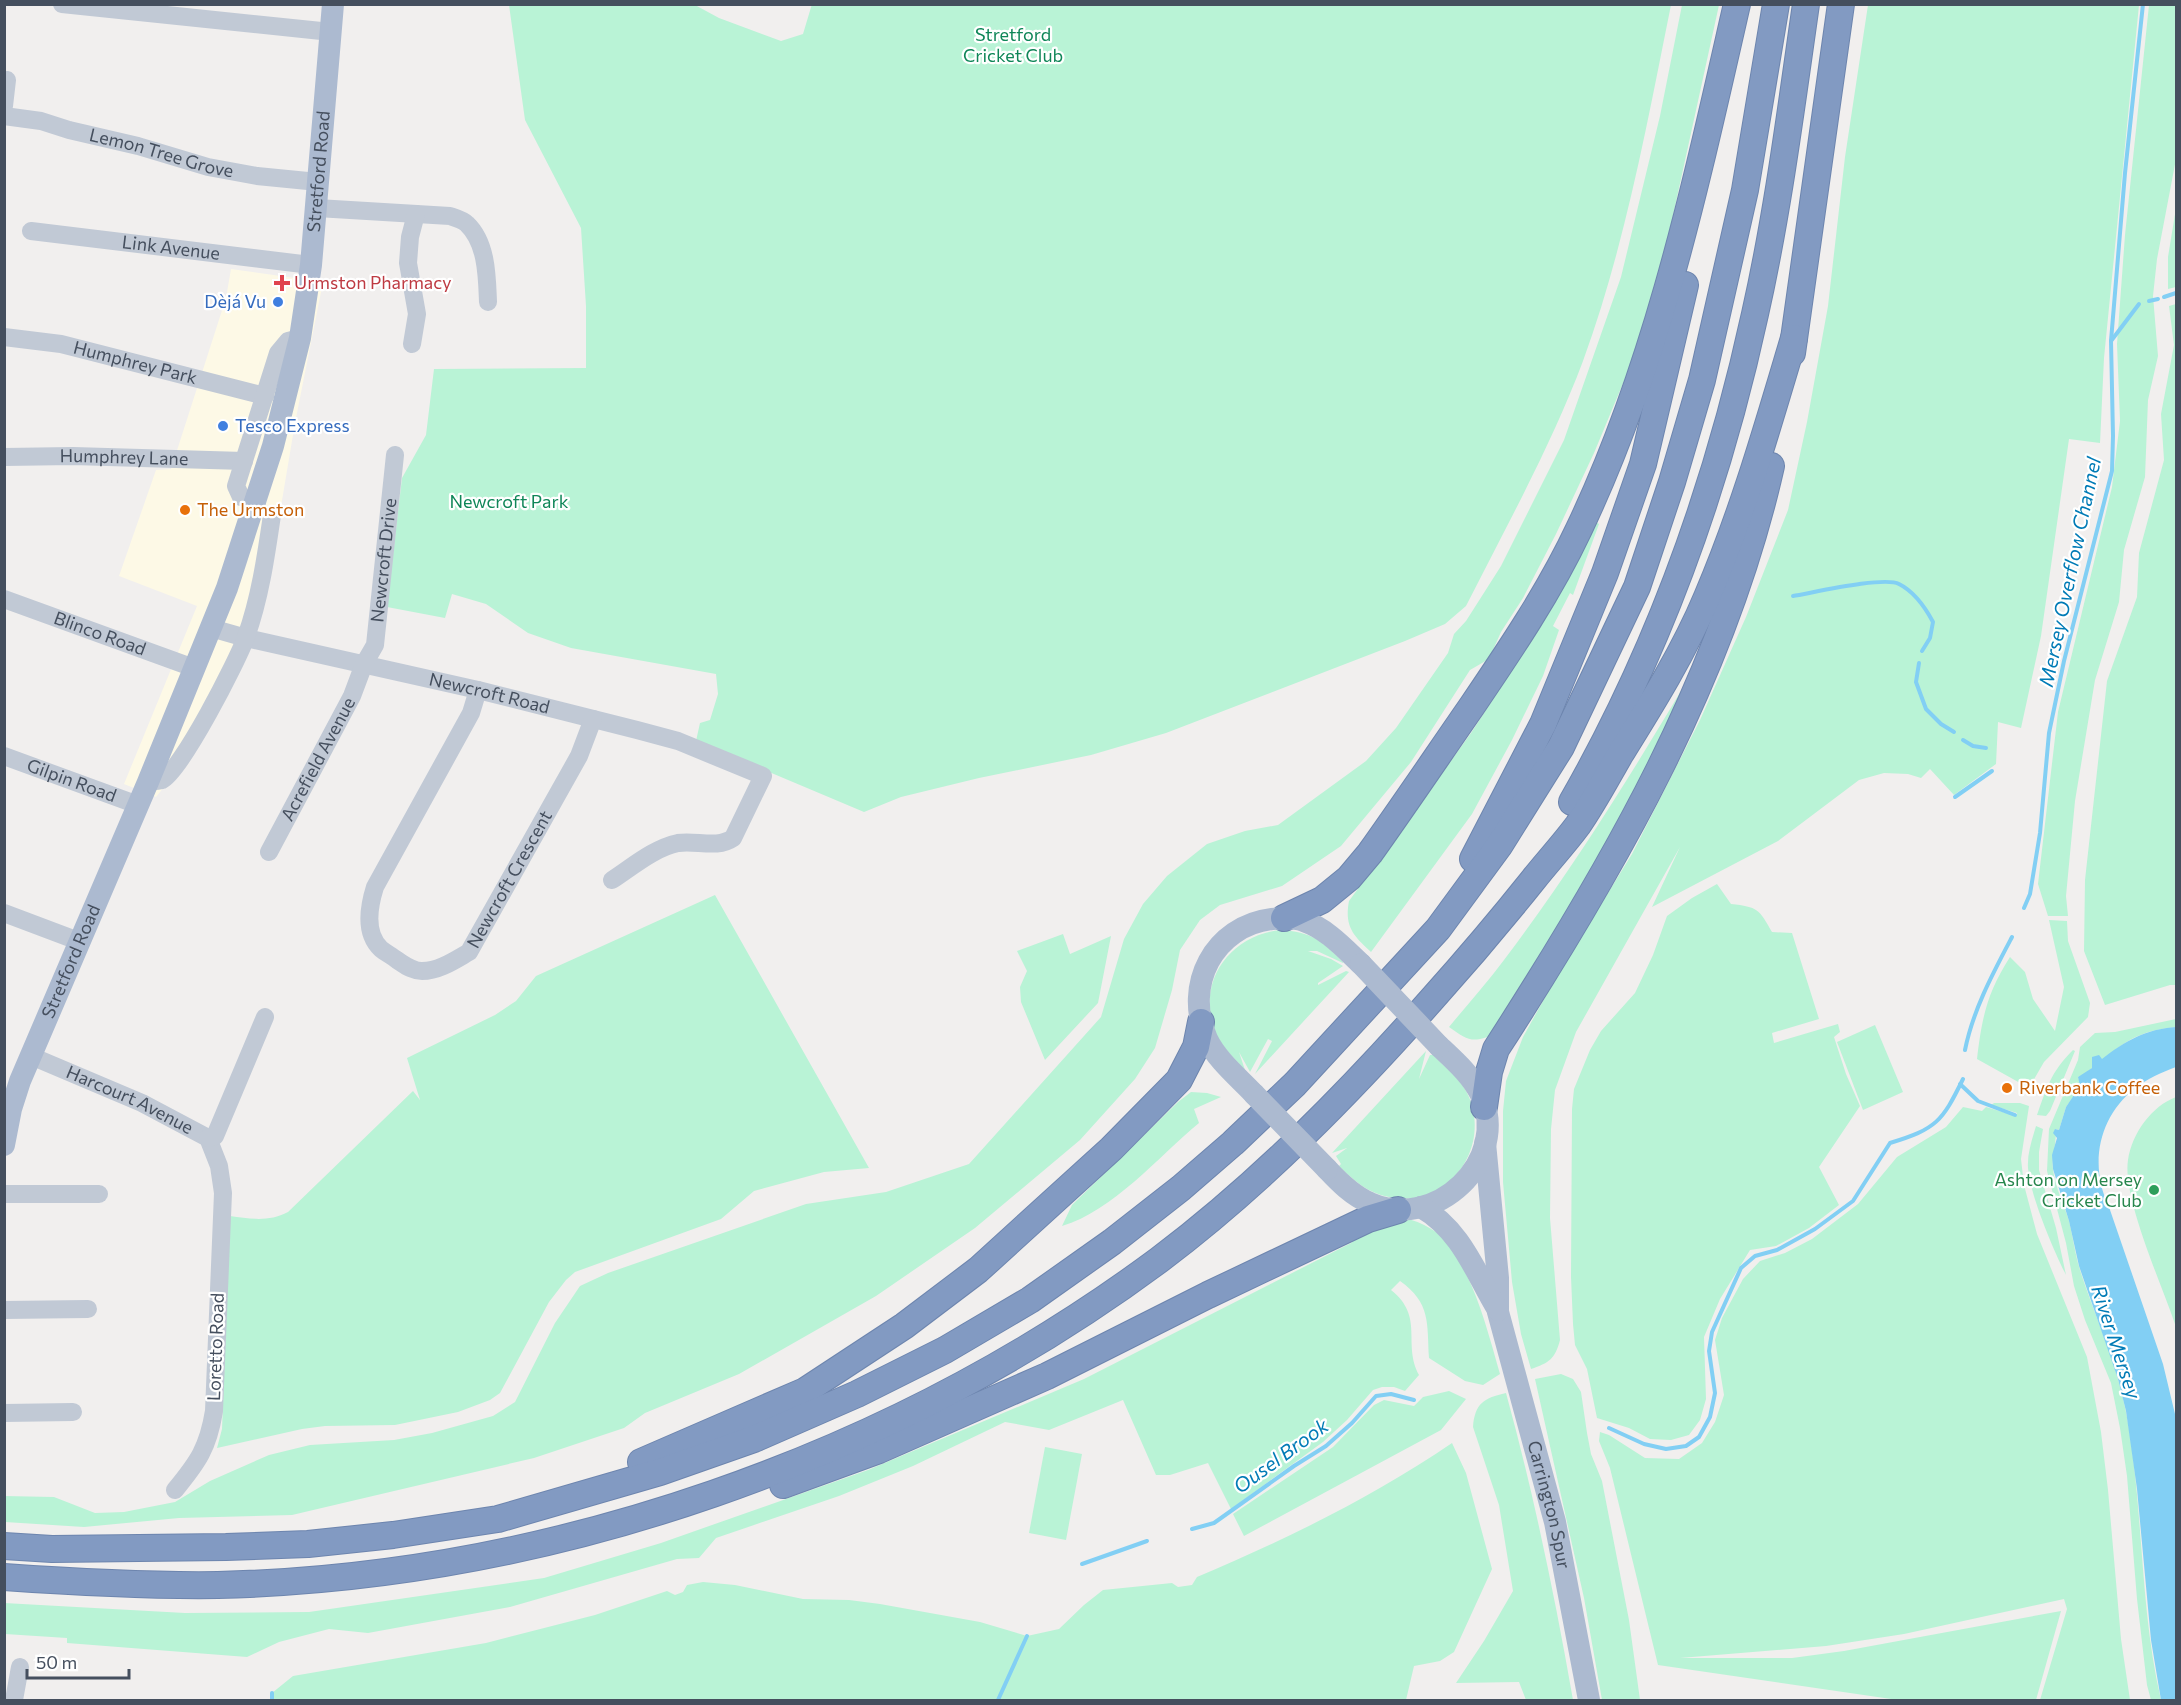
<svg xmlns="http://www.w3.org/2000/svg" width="2181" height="1705" font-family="Commissioner,sans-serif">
<rect width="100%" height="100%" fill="#f1efee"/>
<path fill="#fdf9e6" d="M231 269 323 282 295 423 269 578 201 741 156 797 124 784 197 606 119 576 156 470 171 469 226 298Z"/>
<g fill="#b9f3d6">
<path d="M812 4 1671 5C1647 124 1625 246 1583 361 1551 446 1507 525 1466 606L1445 624 1405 641 1166 733 1091 755 979 778 901 797 864 812 696 741 700 723 710 720 718 694 716 674 571 648 528 633 486 604 452 594 445 618 387 607 402 478 426 435 434 369 586 368V306L581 228 525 120 509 5H695L719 18 781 41 803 34Z"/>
<path d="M1682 5H1719L1660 275 1629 369 1594 453 1556 534 1523 598 1501 632 1489 659 1470 670 1411 762 1341 846 1282 886 1220 905 1200 920 1180 950 1172 990 1155 1048 1135 1079 1080 1140 975 1228 876 1296 739 1374 645 1413 624 1428 534 1458 292 1515 179 1518 84 1527 5 1522 4 1496 54 1497 95 1513 124 1512 175 1502 210 1481 269 1455 310 1445 394 1440 432 1433 493 1416 515 1402 555 1323 580 1286 608 1273 806 1204 886 1192 969 1164 1101 1017 1124 939 1143 904 1167 876 1207 844 1245 831 1278 825 1366 761 1396 728 1448 653 1454 634 1466 621 1501 566 1564 440 1621 277 1660 116Z"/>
<path d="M1868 5H2139L2104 358 2100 443 2069 439 2041 636 2021 728 1998 722 1996 764 1954 795 1930 769 1921 778 1908 774 1884 773 1859 780 1778 841 1652 907 1680 847 1576 1032 1555 1090 1551 1129 1550 1218 1560 1340C1555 1359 1549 1363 1531 1369L1521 1334 1512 1282 1503 1182V1111L1506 1081 1523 1037 1558 974 1632 854 1700 720 1746 617 1788 510 1807 422 1828 306 1845 157Z"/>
<path d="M2149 5H2176V159L2157 259 2153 296 2158 356 2148 400 2145 477 2124 550 2119 602 2095 680 2075 801 2066 896 2068 916H2048L2038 884 2058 712 2112 487 2120 421 2117 344 2125 235Z"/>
<path d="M2176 208V287L2168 289V257Z"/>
<path d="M2176 304V985H2170L2105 1005 2084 951 2085 880 2107 681 2137 597 2139 553 2164 460 2161 414 2174 345 2169 306Z"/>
<path d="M1593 520 1599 524 1573 595 1570 593 1553 626 1559 630 1543 676 1512 740 1472 814 1371 952C1354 936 1344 927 1349 901L1471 733 1535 634Z"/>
<path d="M1705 650 1644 785 1494 1034C1473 1044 1467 1040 1449 1027 1467 1005 1487 983 1504 960 1578 862 1643 756 1705 650Z"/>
<path d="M1717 884 1731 904C1758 907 1759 909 1772 932L1792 933 1819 1019 1772 1033 1774 1043 1838 1024 1840 1032 1834 1037 1846 1074 1860 1106 1819 1167 1839 1205 1809 1228 1776 1246 1750 1250 1720 1299 1704 1337 1706 1399 1700 1420 1689 1435 1671 1440 1650 1439 1629 1428 1597 1418 1587 1369 1575 1345 1573 1324 1571 1277 1572 1109 1574 1089 1590 1050 1601 1031 1635 993 1653 955 1667 916 1692 898Z"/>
<path d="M715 895 869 1168 824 1172 754 1191 721 1219 575 1272 566 1280 549 1302 500 1393 490 1400 458 1412 395 1425 325 1426 302 1429 217 1448 222 1429 223 1404 230 1216C251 1219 269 1222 288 1212L413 1091 420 1100 407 1058 495 1015 516 1001 536 976Z"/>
<path d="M2049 920 2067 921 2068 941 2090 1003 2088 1017 2044 1062 2029 1088 1977 1059C1982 1017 1987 993 2010 957L2025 972 2033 999 2055 1031 2064 987Z"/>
<path d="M1280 930C1312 932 1321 940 1343 962V963L1317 951H1308L1331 959 1343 966 1318 983V985L1346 971 1349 972 1255 1074 1272 1041 1268 1039 1250 1072 1239 1052 1245 1070C1235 1059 1222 1047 1216 1034 1195 984 1228 936 1280 930Z"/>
<path d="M1063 934 1070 954 1111 936 1098 1003 1045 1060 1021 1002 1020 987 1027 971 1017 951Z"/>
<path d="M2176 1019V1027C2130 1031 2118 1049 2083 1075L2078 1077 2081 1086 2066 1107 2059 1130 2055 1129C2058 1142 2051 1155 2053 1169 2055 1187 2064 1204 2069 1221 2073 1237 2075 1254 2080 1270 2095 1317 2117 1364 2126 1412 2144 1507 2139 1606 2161 1700H2151L2147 1685 2137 1599 2127 1476 2120 1428 2111 1383 2085 1320 2074 1286 2066 1243 2047 1171 2049 1129 2078 1060 2080 1047 2095 1033 2115 1032Z"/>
<path d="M1875 1025 1903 1092 1863 1110 1837 1042Z"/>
<path d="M2073 1050 2075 1051 2050 1111 2046 1116 2037 1115C2047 1087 2051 1072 2073 1050Z"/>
<path d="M1426 1051 1419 1079 1430 1055H1433C1446 1068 1462 1080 1469 1097 1491 1150 1447 1209 1389 1197 1368 1193 1354 1181 1339 1166L1341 1164 1336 1156 1347 1148 1332 1153Z"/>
<path d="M1191 1092 1207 1093 1221 1097 1194 1109 1199 1123C1158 1157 1113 1211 1062 1226L1072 1205 1178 1102Z"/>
<path d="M2176 1097V1327C2163 1287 2122 1198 2128 1160 2132 1133 2152 1106 2176 1097Z"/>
<path d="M1994 1103H2020L2029 1106 2021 1159 2024 1185 2037 1234 2087 1357 2101 1432 2108 1490 2121 1639 2130 1700H2040L2067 1609 2064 1599 1904 1634 1826 1646 1680 1658H1792L1844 1651 2061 1611 2036 1700H1898L1658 1665 1610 1468 1599 1441 1600 1432 1609 1435 1645 1458 1679 1459 1702 1443 1715 1422 1724 1395 1715 1340 1722 1318 1743 1279 1760 1261 1785 1253 1812 1239 1858 1204 1897 1157 1946 1127 1963 1107 1982 1111 1986 1107 2016 1116 2017 1113 1991 1105Z"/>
<path d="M2036 1126 2043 1129 2039 1152V1170L2056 1228 2066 1275C2053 1249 2030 1195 2028 1168 2027 1154 2032 1140 2036 1126Z"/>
<path d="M1404 1218C1422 1222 1441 1232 1451 1247 1476 1284 1488 1332 1500 1374L1483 1385 1465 1381 1429 1358C1427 1323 1431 1303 1400 1281L1391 1290C1425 1317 1402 1343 1419 1375L1405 1391 1394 1387H1382L1373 1390 1347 1420 1323 1442 1231 1509 1208 1463 1170 1475H1156L1123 1400 1049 1430 1005 1422 913 1466 839 1496 716 1538 699 1558 677 1559 510 1607 368 1633 329 1629 279 1642 247 1657 67 1643V1638L5 1634 4 1603 185 1613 309 1612 544 1578 661 1543 868 1470 1084 1379 1351 1243 1365 1231Z"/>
<path d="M1561 1374 1573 1379 1581 1392 1587 1433 1591 1454 1602 1481 1629 1620 1640 1700H1602L1584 1598 1535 1379Z"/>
<path d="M1449 1391 1466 1399 1441 1430 1244 1536 1233 1514 1333 1447 1374 1405 1384 1400 1414 1406 1423 1397Z"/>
<path d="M1506 1393C1534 1495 1555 1597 1573 1700H1526L1519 1682 1456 1683 1484 1641 1513 1591 1499 1505 1473 1427C1475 1403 1484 1398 1506 1393Z"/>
<path d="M1452 1443 1466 1473 1492 1569 1454 1652 1440 1661 1414 1666 1406 1700H272V1693L293 1676 486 1643 595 1615 667 1591 675 1595 683 1592 687 1585 703 1582 735 1585 803 1599 849 1600 880 1604 980 1622 1027 1636 1059 1629 1084 1605 1103 1590 1172 1583 1178 1587 1192 1585 1197 1577C1285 1540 1373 1497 1452 1443Z"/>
<path d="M1045 1447 1082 1454 1066 1540 1029 1533Z"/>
</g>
<path fill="#82cff4" d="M2176 1027V1067C2162 1072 2147 1079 2135 1088 2098 1118 2089 1165 2109 1207L2163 1364 2175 1414 2176 1700H2161L2151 1640 2137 1489 2126 1411 2118 1379 2079 1266 2069 1221 2053 1169 2052 1155 2057 1138 2053 1133 2055 1129 2059 1130 2066 1107 2080 1086 2078 1077 2092 1068V1057L2099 1055 2102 1059C2125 1041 2146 1029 2176 1027Z"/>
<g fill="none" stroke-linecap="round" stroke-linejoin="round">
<g stroke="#82cff4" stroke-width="4">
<path d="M2164 297 2176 293"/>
<path d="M2149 301 2158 299"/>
<path d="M2111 341 2139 304"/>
<path d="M1793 596C1812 593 1884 576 1899 584 1915 592 1925 607 1933 622L1930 638 1922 651"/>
<path d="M1919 663 1916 682 1926 709 1941 724 1954 732"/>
<path d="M1963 740 1973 746 1986 748"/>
<path d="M1955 797 1992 771"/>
<path d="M2024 908 2030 894 2040 833 2049 733 2064 661 2112 471 2113 436 2111 341 2125 173 2143 4"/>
<path d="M1965 1050C1973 1010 1993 973 2012 937"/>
<path d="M1960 1084 1978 1101 2015 1115"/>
<path d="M1609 1428 1644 1444 1666 1449 1686 1446 1699 1437 1710 1417 1715 1393 1709 1351 1712 1332 1741 1268 1755 1256 1777 1250 1815 1229 1853 1201 1890 1143C1936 1129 1942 1122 1963 1079"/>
<path d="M1192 1529 1214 1523 1294 1466 1326 1446 1352 1423 1376 1396 1391 1394 1414 1400"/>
<path d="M1082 1564 1147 1541"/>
<path d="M272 1693V1700"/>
<path d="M998 1700 1027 1636"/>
</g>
<defs>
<g id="highway">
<path d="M1792 353 1841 4"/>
<path d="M1572 802C1659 650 1718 484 1755 314 1778 212 1791 108 1806 4"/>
<path d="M1473 859 1543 724 1605 573 1643 464 1685 285"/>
<path d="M1284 918 1322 900 1349 878 1370 853C1405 804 1438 755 1472 706 1510 650 1550 591 1579 529 1658 363 1696 183 1737 4"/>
<path d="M1484 1107 1489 1072 1496 1049C1613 868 1723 678 1771 466"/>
<path d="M641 1462 805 1391 904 1326 978 1270 1111 1149 1179 1080 1196 1047 1201 1022"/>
<path d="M783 1485 879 1450 1047 1376 1208 1295 1368 1219 1398 1210"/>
<path d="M4 1546 52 1549 226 1547 308 1544 393 1535 498 1519 660 1472 754 1439 857 1394 945 1350 1030 1300 1112 1242 1181 1188 1233 1143 1295 1084 1438 929 1499 846 1561 747 1637 587 1672 482 1702 380 1745 190 1776 4"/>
<path d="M4 1577C76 1582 147 1586 218 1585 551 1577 892 1458 1159 1260 1260 1184 1350 1092 1433 998 1468 959 1501 920 1533 880 1548 861 1564 844 1578 825 1594 802 1607 777 1621 753 1651 705 1685 650 1707 597 1743 513 1768 425 1794 338"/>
</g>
</defs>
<use href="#highway" stroke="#6d85ae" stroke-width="28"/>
<g stroke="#c1c9d5" stroke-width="18">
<path d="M62 4 331 32"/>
<path d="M4 106 7 80"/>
<path id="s1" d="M4 116 41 121 69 130 138 146 208 167 257 176 318 182"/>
<path d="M317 208 450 216C456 218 463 220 467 224 487 243 487 277 488 302"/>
<path id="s2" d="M31 231 311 265"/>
<path id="s3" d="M4 337 61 344 265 396"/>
<path d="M412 344 417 314 408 263 410 237 416 214"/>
<path id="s4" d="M4 457 73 456 244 461"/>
<path d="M257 501 241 497 236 486 278 353 288 341 300 338"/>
<path id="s5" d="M4 599 194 668"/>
<path id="s6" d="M211 628 246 638 478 690 637 730 678 741 763 776 733 838C717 849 696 840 678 843 654 848 632 867 612 880"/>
<path id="s7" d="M478 690 471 713 375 887C369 906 364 933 381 949 386 953 392 956 397 960 405 965 412 971 422 971 439 971 455 960 469 952L579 756 593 719"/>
<path id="s8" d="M4 756 138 805"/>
<path d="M148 782C152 781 159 781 162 780 181 771 238 660 246 637 260 598 266 556 272 515"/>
<path id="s9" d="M269 852 352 696 364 664 375 645 395 455"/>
<path d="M4 913 81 942"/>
<path id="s10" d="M31 1056 142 1103 208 1138 219 1166 223 1193 214 1411C208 1448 198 1462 175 1490"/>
<path d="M208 1138 215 1136 265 1017"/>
<path d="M4 1194H99"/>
<path d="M4 1310 88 1309"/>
<path d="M4 1413 73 1412"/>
<path d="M14 1700 20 1667"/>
</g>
<g stroke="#acbad0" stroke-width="22">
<path d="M1254 1094C1238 1077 1217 1060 1207 1039 1183 985 1214 926 1272 919 1282 918 1294 917 1304 921 1327 929 1344 948 1361 964"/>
<path id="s11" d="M1485 1143 1498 1278V1312L1555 1522 1589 1700"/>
<path id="s12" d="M4 1145 11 1109 20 1081 148 782 227 588 273 446 300 338 311 265 333 4"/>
<path d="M1327 1169C1339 1182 1353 1196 1370 1203 1435 1232 1511 1161 1481 1095 1472 1076 1455 1061 1439 1046"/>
<path d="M1421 1207C1462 1231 1475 1272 1498 1310"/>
</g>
<use href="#highway" stroke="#829ac2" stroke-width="26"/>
<g stroke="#acbad0" stroke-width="22">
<path d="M1361 964 1439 1046"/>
<path d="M1254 1094 1327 1169"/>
</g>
</g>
<path fill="#e0444e" stroke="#fff" stroke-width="2" d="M279 274h6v6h6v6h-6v6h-6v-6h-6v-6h6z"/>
<g fill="#3f7fe0" stroke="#fff" stroke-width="2">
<circle cx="278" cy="302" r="6"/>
<circle cx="223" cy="426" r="6"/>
</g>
<g fill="#e8710a" stroke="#fff" stroke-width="2">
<circle cx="185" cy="510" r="6"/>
<circle cx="2007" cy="1088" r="6"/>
</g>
<circle fill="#2e9e5b" stroke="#fff" stroke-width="2" cx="2154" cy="1190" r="6"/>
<g text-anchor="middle" stroke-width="4.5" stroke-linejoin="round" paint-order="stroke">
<g font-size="18" fill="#0f8658" stroke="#fff">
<text x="1013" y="41">Stretford<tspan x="1013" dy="21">Cricket Club</tspan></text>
<text x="509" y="508">Newcroft Park</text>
</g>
<g font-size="18" fill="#454f5e" stroke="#fff">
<text dy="6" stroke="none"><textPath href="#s1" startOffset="162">Lemon Tree Grove</textPath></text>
<text dy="6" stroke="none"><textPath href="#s12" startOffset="1029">Stretford Road</textPath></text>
<text dy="6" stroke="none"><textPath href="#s2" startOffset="141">Link Avenue</textPath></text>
<text dy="6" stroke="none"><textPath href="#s3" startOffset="134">Humphrey Park</textPath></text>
<text dy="6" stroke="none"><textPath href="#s4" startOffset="120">Humphrey Lane</textPath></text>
<text dy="6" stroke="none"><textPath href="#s9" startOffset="318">Newcroft Drive</textPath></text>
<text dy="6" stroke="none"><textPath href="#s5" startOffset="102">Blinco Road</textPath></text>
<text dy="6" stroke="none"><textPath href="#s6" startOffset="286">Newcroft Road</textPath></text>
<text dy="6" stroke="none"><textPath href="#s9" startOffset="105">Acrefield Avenue</textPath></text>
<text dy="6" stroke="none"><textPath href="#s8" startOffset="72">Gilpin Road</textPath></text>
<text dy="6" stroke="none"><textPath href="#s7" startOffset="470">Newcroft Crescent</textPath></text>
<text dy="6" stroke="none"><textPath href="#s12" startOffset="196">Stretford Road</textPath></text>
<text dy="6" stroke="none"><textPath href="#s10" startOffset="108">Harcourt Avenue</textPath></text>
<text transform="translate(216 1347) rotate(-88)" y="6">Loretto Road</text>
<text dy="6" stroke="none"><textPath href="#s11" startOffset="369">Carrington Spur</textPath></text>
</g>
<g font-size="18" fill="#be3a42" stroke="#fff" text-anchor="start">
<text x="294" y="289">Urmston Pharmacy</text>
</g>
<g font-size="18" fill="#366cbe" stroke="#fff" text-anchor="end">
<text x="266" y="308">Dèjá Vu</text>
<text x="235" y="432" text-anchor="start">Tesco Express</text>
</g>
<g font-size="18" fill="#c56008" stroke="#fff" text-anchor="start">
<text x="197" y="516">The Urmston</text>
<text x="2019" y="1094">Riverbank Coffee</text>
</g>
<g font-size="18" fill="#27864d" stroke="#fff" text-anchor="end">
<text x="2142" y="1186">Ashton on Mersey<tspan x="2142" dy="21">Cricket Club</tspan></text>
</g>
<g font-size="20" font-style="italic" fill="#007bb6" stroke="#fff">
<text transform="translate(2070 572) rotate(-78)" y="7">Mersey Overflow Channel</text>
<text transform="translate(2116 1342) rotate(72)" y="7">River Mersey</text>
<text transform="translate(1281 1456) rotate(-36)" y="7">Ousel Brook</text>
</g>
</g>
<rect width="2181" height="1705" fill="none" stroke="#454f5e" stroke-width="12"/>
<path d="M27 1669v9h102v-9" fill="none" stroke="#454f5e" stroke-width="3"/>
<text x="36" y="1669" font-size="18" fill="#454f5e" stroke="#ffffff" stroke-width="4.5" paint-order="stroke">50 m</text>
</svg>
